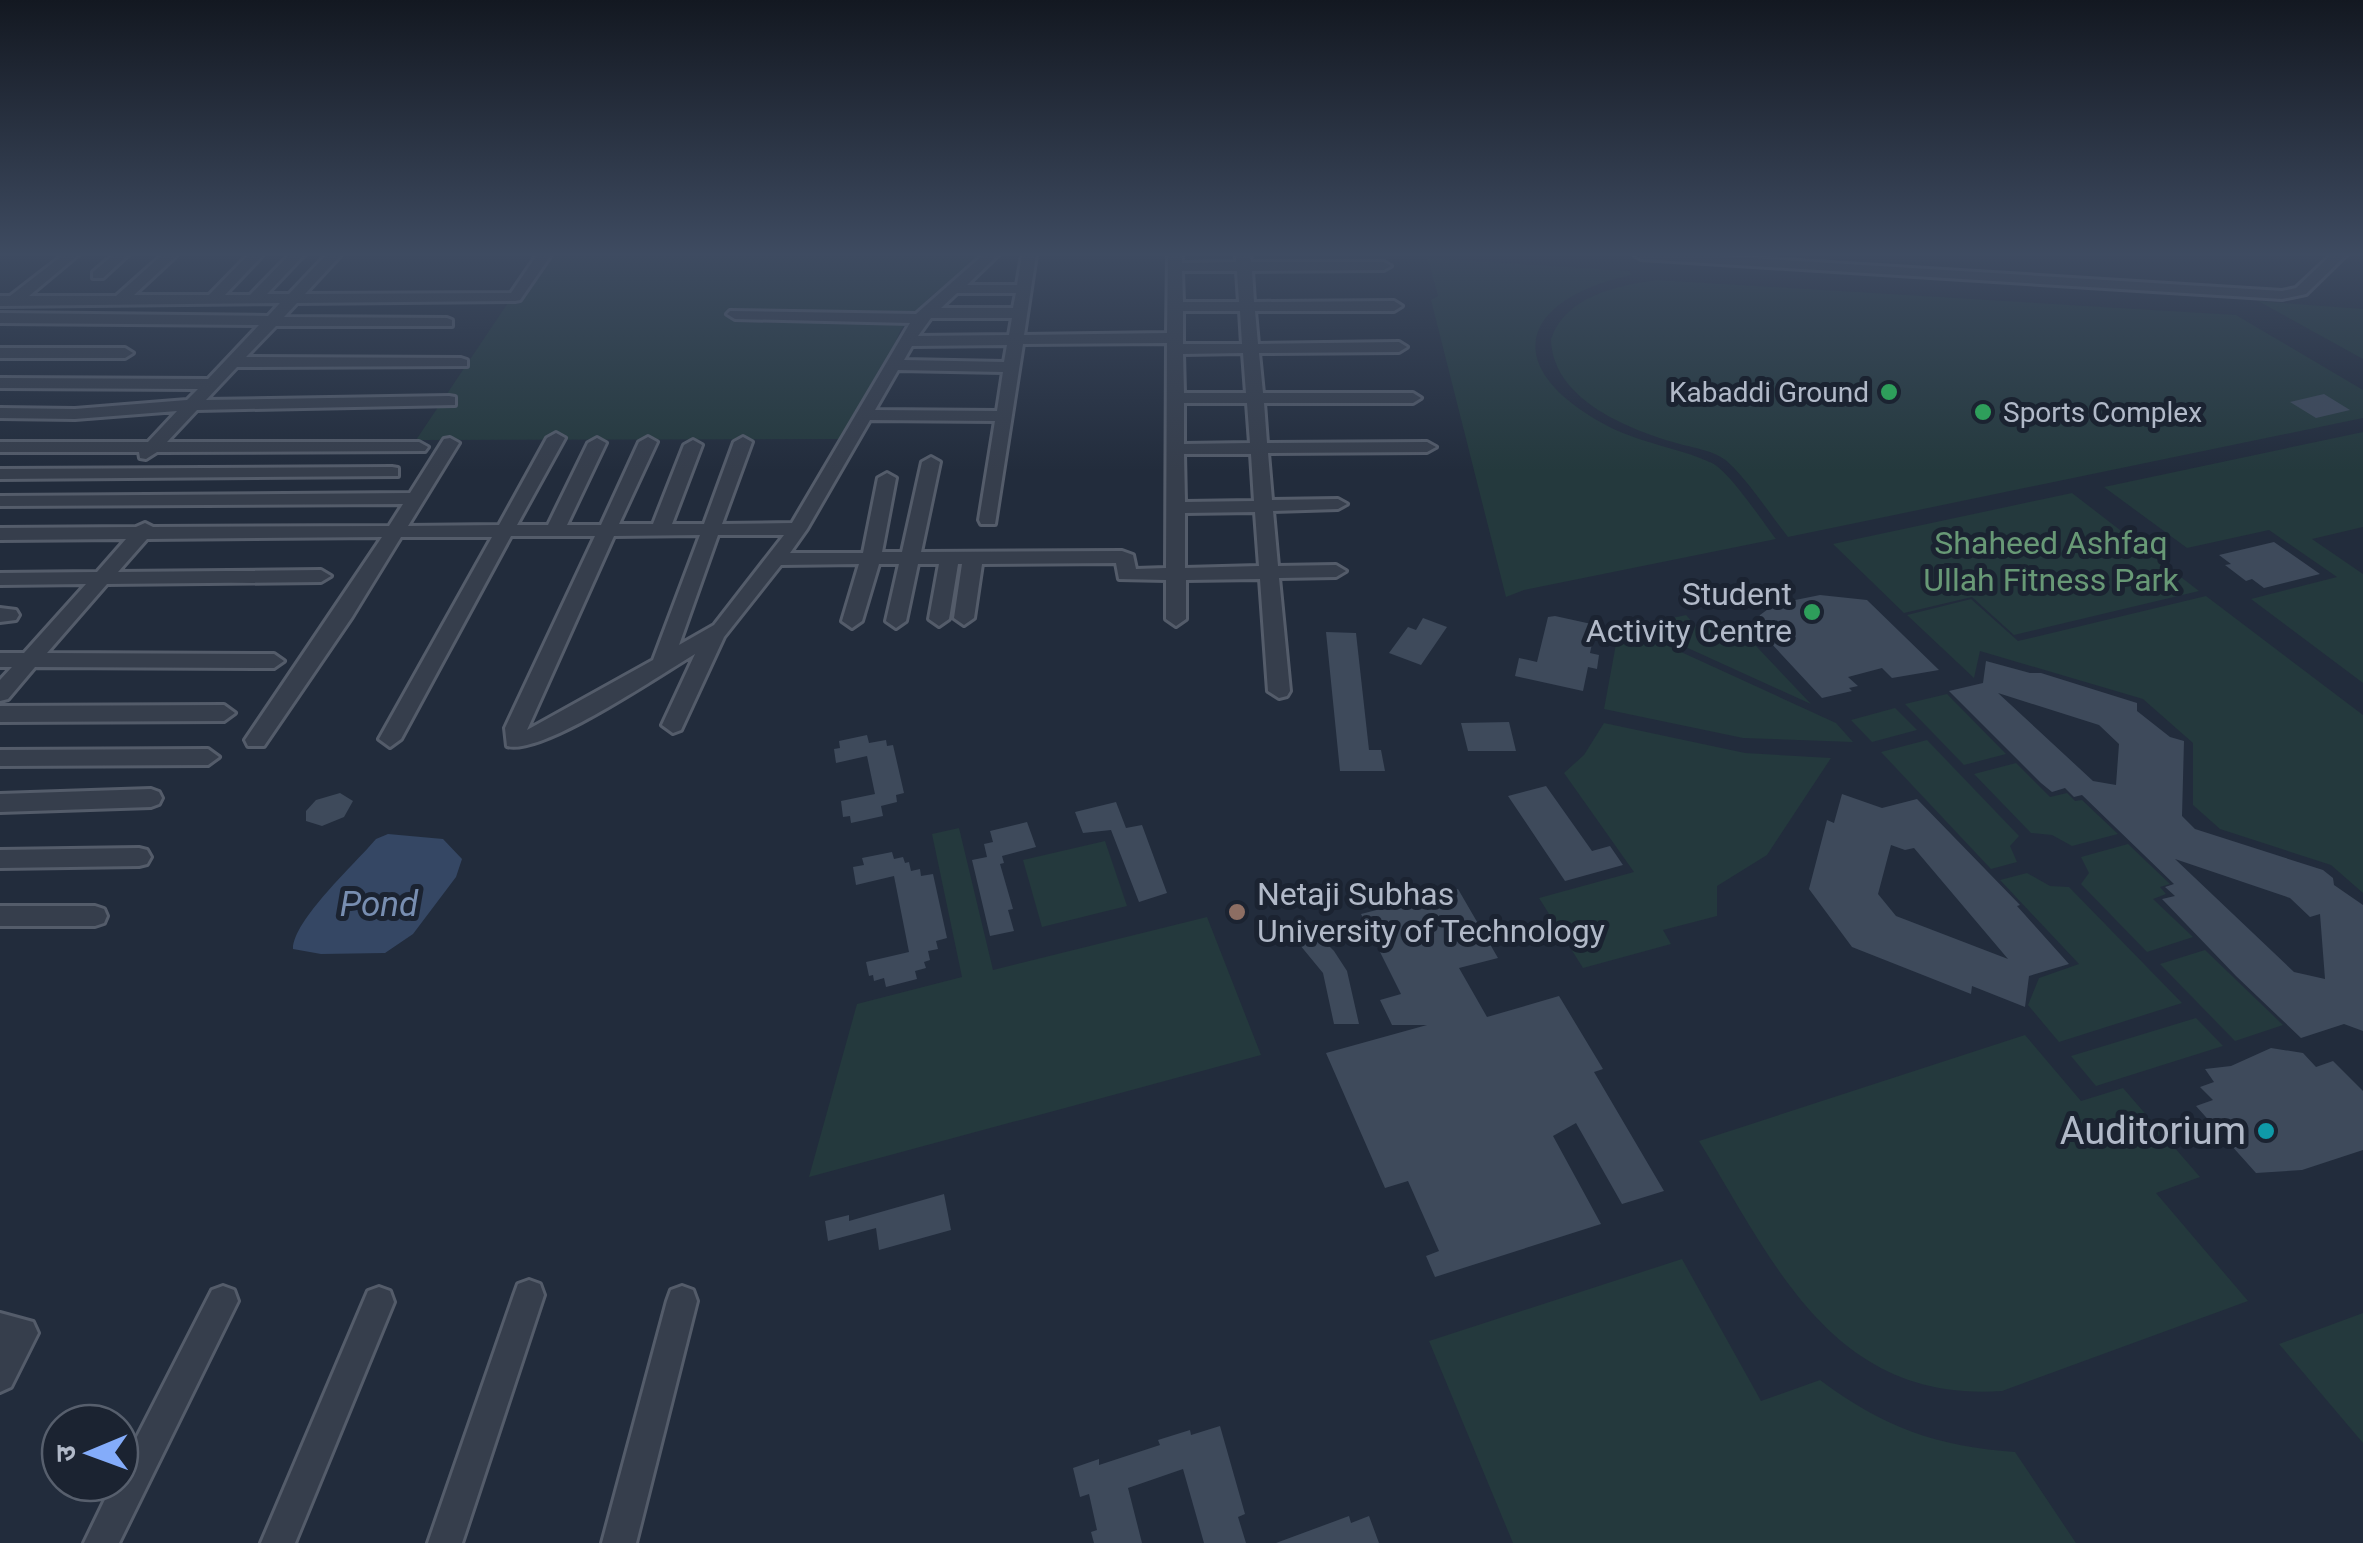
<svg xmlns="http://www.w3.org/2000/svg" width="2363" height="1543" font-family="Roboto,'Noto Sans Devanagari',sans-serif">
<rect width="100%" height="100%" fill="#222c3c"/>
<g fill="#24393d">
<path d="M540 255H982L930 297 901 329 854 439 416 440Z"/>
<path d="M1428 258 1630 271 1631 275C1521 299 1498 366 1604 424 1638 443 1677 447 1712 463 1730 472 1762 521 1776 539L1524 590 1506 597 1431 300 1438 296Z"/>
<path d="M1656 280 2236 315 2363 390V418L1788 537C1772 517 1743 473 1724 459 1712 450 1688 447 1673 442 1625 428 1552 398 1551 339 1566 296 1616 286 1656 280Z"/>
<path d="M2258 301 2363 309V359Z"/>
<path d="M2363 432V527L2312 539 2363 574V683L2251 599 2337 577 2269 530 2187 548 2104 487Z"/>
<path d="M2072 493 2199 591 2014 635 1972 597 1904 613 1833 544Z"/>
<path d="M2206 596 2363 715V893L2331 865 2220 829 2193 805V743L2143 699 1980 651 1974 678 1907 615 1971 599 2018 641Z"/>
<path d="M1686 615 1696 626 1720 620 1728 629 1738 627 1811 704 1668 639 1654 622Z"/>
<path d="M1647 628 1657 641 1836 723 1853 742 1743 738 1604 709 1618 633Z"/>
<path d="M1947 694 2006 754 1964 765 1905 704Z"/>
<path d="M1895 708 1917 730 1872 742 1851 720Z"/>
<path d="M1604 723 1745 753 1831 758 1767 855 1717 886V916L1663 930 1671 944 1583 968 1539 898 1634 872 1564 773 1584 755Z"/>
<path d="M1927 740 2019 836 2010 846 2017 862 1991 869 1881 752Z"/>
<path d="M2016 763 2050 797 2067 793 2075 801 2082 800 2118 834 2072 846 2052 835 2031 833 1974 774Z"/>
<path d="M959 828 993 970 1207 917 1261 1055 809 1177 857 1004 962 977 932 834Z"/>
<path d="M1105 841 1127 906 1042 927 1023 860Z"/>
<path d="M2128 844 2170 884 2160 887 2166 894 2153 899 2193 937 2147 952 2081 884 2089 873 2081 857Z"/>
<path d="M2027 873 2050 886 2069 887 2182 1003 2059 1042 2028 1005 2039 978 2079 964 2000 880Z"/>
<path d="M2205 950 2283 1025 2235 1041 2160 964Z"/>
<path d="M2196 1018 2223 1046 2096 1086 2071 1056Z"/>
<path d="M2025 1035 2081 1101 2123 1088 2200 1177 2156 1193 2248 1301 2002 1391C1833 1403 1774 1263 1699 1141Z"/>
<path d="M1682 1259 1761 1401 1820 1380C1885 1428 1935 1446 2015 1452L2076 1543H1513L1429 1341Z"/>
<path d="M2363 1313V1443L2279 1344Z"/>
</g>
<path fill="#354764" d="M388 834 443 839 462 859 456 877 413 934 385 953 321 954 293 949C293 920 356 863 376 839Z"/>
<g fill="#3e4a5b" fill-rule="evenodd">
<path d="M2324 394 2350 410 2316 418 2290 402Z"/>
<path d="M2274 542 2320 574 2264 588 2252 579 2246 581 2225 565 2231 564 2219 555Z"/>
<path d="M1820 595 1867 600 1939 670 1892 678 1882 668 1848 677 1858 686 1849 688 1852 691 1822 698 1755 626 1760 615 1775 604Z"/>
<path d="M1555 616 1596 625 1590 653 1599 655 1597 669 1588 667 1583 691 1515 676 1519 658 1537 662 1548 617Z"/>
<path d="M1423 618 1447 627 1421 665 1389 653 1408 627 1416 630Z"/>
<path d="M1326 632 1356 633 1369 750H1381L1385 771H1340Z"/>
<path d="M1986 661 2030 673H2041L2137 703V711L2170 737 2184 741 2182 816 2195 829 2323 870 2333 878 2334 885 2363 905V1031L2344 1024 2301 1038 2236 976 2162 899 2175 896 2165 887 2174 884 2082 795 2074 797 2065 788 2052 792 2041 783 1949 691 1983 683ZM1998 693 2099 725 2119 744 2116 785 2093 781ZM2175 859 2290 898 2310 917 2320 914 2325 979 2294 972Z"/>
<path d="M1509 722 1516 751H1468L1461 723Z"/>
<path d="M867 735 869 743 886 740 887 746 893 745 904 793 896 795 897 802 881 806 883 816 851 823 850 816 843 817 841 801 875 794 867 756 836 763 834 749 840 748 839 741Z"/>
<path d="M1546 786 1592 851 1610 846 1623 865 1565 881 1508 796Z"/>
<path d="M340 793 353 801 344 817 322 826 306 821V811L316 800Z"/>
<path d="M1842 794 1882 808 1917 799 2020 905 2017 906 2069 964 2029 976 2025 1007 1972 986 1971 994 1852 947 1809 889 1827 820 1834 823ZM1891 845 1905 850 1914 848 2008 959 1896 916 1878 894Z"/>
<path d="M1116 802 1126 828 1142 825 1167 893 1139 902 1111 830 1083 833 1075 812Z"/>
<path d="M1027 822 1036 847 1002 856 1004 863 1000 864 1013 909 1008 910 1014 931 990 936 972 860 987 857 984 844 993 842 990 831Z"/>
<path d="M892 852 894 859 903 857 905 863 909 862 911 871 920 869 921 876 933 874 947 938 936 941 938 949 928 951 930 960 924 962 926 968 915 971 917 979 886 987 884 978 874 981 873 975 869 976 866 962 909 952 894 876 856 885 853 867 864 865 862 858Z"/>
<path d="M1458 889 1498 958 1459 968 1487 1017 1559 996 1603 1069 1594 1072 1664 1191 1622 1204 1576 1123 1553 1136 1601 1224 1435 1277 1426 1256 1439 1251 1408 1181 1385 1188 1326 1053 1427 1025H1392L1380 1000 1401 994 1361 914Z"/>
<path d="M1311 928 1334 951 1347 971 1359 1024H1334L1323 973 1295 939Z"/>
<path d="M2271 1048 2303 1053 2316 1067 2333 1061 2363 1091V1150L2302 1170 2256 1173 2196 1106 2213 1100 2200 1087 2214 1082 2205 1069 2231 1066Z"/>
<path d="M944 1194 951 1230 879 1250 876 1228 828 1241 825 1221 849 1215V1221Z"/>
<path d="M1220 1426 1245 1514 1238 1517 1246 1543H1204L1183 1469 1128 1488 1142 1543H1094L1091 1532 1097 1530 1089 1494 1080 1497 1073 1468 1099 1459V1465L1160 1445 1158 1440 1190 1430 1191 1435Z"/>
<path d="M1349 1516 1351 1523 1369 1516 1379 1543H1276Z"/>
</g>
<g fill="none" stroke-linecap="round" stroke-linejoin="round">
<defs>
<g id="street">
<path d="M63 255H78L29 296H116L162 255H177L134 295H209L248 255H263L225 295H250L289 255H304L267 294H289L326 255H341L305 294 511 293 537 255H551L520 300 515 301 297 303 284 317 447 318 452 320V326H276L246 357 461 358 467 360V366L237 367 206 400 449 396 455 397V405L197 410 167 442H419L428 447 425 451 157 452 146 459 140 458 139 452H0V442H148L177 411 75 419 0 418V408L75 409 187 400 198 389 0 388V378L208 379 259 325 0 323V313L268 316 280 303 0 306V296H10Z"/>
<path d="M113 255H128L103 278H93V272Z"/>
<path d="M983 255H998L967 285H1017L1022 255H1036L1024 335 1167 333 1168 255H1182V263L1236 262V255H1250L1251 262H1384L1391 266 1384 270 1252 271 1254 302 1394 301 1402 306 1394 311H1255L1258 344 1399 342 1407 347 1399 352 1259 353 1263 393H1413L1421 398 1413 403H1264L1267 443 1427 442 1436 447 1427 452 1268 453 1272 500 1338 499 1347 504 1338 509 1273 511 1278 566 1336 565 1346 571 1336 577 1279 578 1290 691 1287 696 1279 698 1268 691 1260 579 1186 580V619L1176 626 1166 619V580L1119 579 1116 563 982 564 974 618 964 625 954 618 962 564H958L949 619 939 626 929 619 939 564H918L906 621 896 628 886 621 899 564H879L862 621 852 628 842 621 859 564 781 565 724 637 681 730 673 733 662 725 695 654C661 674 542 756 507 746L505 728 595 536H511L401 739 390 747 379 739 492 537H401L352 617 264 746H248L245 740 382 537 147 539 118 572 321 570 331 576 321 582 107 584 47 653 274 654 284 661 274 668 35 667 8 699 0 701V680L12 667H0V653H24L86 584 0 585V573L97 572 126 539 0 540V528L136 527 145 523 153 527 389 526 403 504 0 506V496L410 493 444 439 450 438 459 443 408 526 499 525 547 438 556 433 565 438 517 525H548L588 443 597 438 606 443 567 525H601L639 442 648 437 657 442 619 524H653L684 445 693 440 702 445 672 524H704L734 442 743 437 752 442 722 524 792 523 910 323 735 319 727 314 730 311 916 314ZM1182 271H1237L1239 302H1183ZM957 293H1016L1013 308H941ZM1183 311H1240L1242 344H1183ZM931 318H1012L1009 335 918 336ZM1167 343 1166 568 1136 569 1133 555 1122 551 921 552 940 462 931 457 922 462 902 552H882L896 478 887 473 878 478 863 553H790L807 529 870 420 995 421 979 520 981 524H995L1023 344ZM1007 345 1004 362 904 360 912 346ZM1243 353 1246 393H1184L1183 354ZM898 370 1003 372 997 411 875 410ZM1184 403H1247L1250 443 1184 444ZM1184 454H1251L1254 501 1185 502ZM1255 512 1259 566 1185 568V513ZM700 535 653 660 527 730 614 536ZM718 535H784L714 625 679 645Z"/>
<path d="M1634 255H1703L2282 291 2296 288 2331 255H2346L2306 294 2282 299 1641 259Z"/>
<path d="M0 348H125L133 353 125 358H0Z"/>
<path d="M392 467 398 468V476L0 479V469Z"/>
<path d="M0 608 16 610 19 615 16 620 0 622Z"/>
<path d="M224 705 235 713 224 721 0 722V706Z"/>
<path d="M208 749 219 757 208 765 0 766V750Z"/>
<path d="M151 789 159 792 162 798 159 804 151 807 0 812V794Z"/>
<path d="M139 848 147 850 151 857 147 864 139 866 0 868V850Z"/>
<path d="M0 906H95L104 909 107 916 104 923 95 926H0Z"/>
<path d="M529 1280 540 1284 544 1295 462 1543H428L514 1295 518 1284Z"/>
<path d="M223 1286 234 1290 238 1301 119 1543H84L113 1483H120V1470L212 1290Z"/>
<path d="M682 1286 693 1290 697 1301 636 1543H602L667 1301 671 1290Z"/>
<path d="M379 1287 390 1291 394 1302 295 1543H261L368 1291Z"/>
<path d="M0 1313 33 1322 38 1333 11 1387 0 1392Z"/>
</g>
</defs>
<use href="#street" stroke="#545c6a" stroke-width="6"/>
<use href="#street" fill="#363e4c" fill-rule="evenodd"/>
</g>
<linearGradient id="sky" x2="0" y2="1"><stop stop-color="#131821"/><stop offset="0.54" stop-color="#3e4b61"/><stop offset="1" stop-color="#3e4b61" stop-opacity="0"/></linearGradient>
<rect width="2363" height="471" fill="url(#sky)"/>
<g fill="#2e9e5b" stroke="#1b2331" stroke-width="4">
<circle cx="1889" cy="392" r="10"/>
<circle cx="1983" cy="412" r="10"/>
<circle cx="1812" cy="612" r="10"/>
</g>
<circle fill="#8d6e63" stroke="#1b2331" stroke-width="4" cx="1237" cy="912" r="10"/>
<circle fill="#0f9aa8" stroke="#1b2331" stroke-width="4" cx="2266" cy="1131" r="10"/>
<g text-anchor="middle" stroke-width="10" stroke-linejoin="round" paint-order="stroke">
<g font-size="28" fill="#b1b9c8" stroke="#1b2331" text-anchor="end">
<text x="1869" y="402">Kabaddi Ground</text>
<text x="2003" y="422" text-anchor="start">Sports Complex</text>
</g>
<g font-size="32" fill="#689976" stroke="#1b2331">
<text x="2051" y="554">Shaheed Ashfaq<tspan x="2051" dy="37">Ullah Fitness Park</tspan></text>
</g>
<g font-size="32" fill="#b1b9c8" stroke="#1b2331" text-anchor="end">
<text x="1792" y="605">Student<tspan x="1792" dy="37">Activity Centre</tspan></text>
<text x="1257" y="905" text-anchor="start">Netaji Subhas<tspan x="1257" dy="37">University of Technology</tspan></text>
</g>
<g font-size="35" font-style="italic" fill="#788eb1" stroke="#1b2331">
<text x="379" y="916">Pond</text>
</g>
<g font-size="38" fill="#b1b9c8" stroke="#1b2331" text-anchor="end">
<text x="2246" y="1144">Auditorium</text>
</g>
</g>
<g transform="translate(90 1453) rotate(269)"><circle r="48" fill="#1b2331" stroke="#575f6d" stroke-width="2.5"/>
<path d="M0-8L18 38L0 25L-18 38Z" fill="#84acfa"/>
<text y="-15" font-size="28" font-weight="bold" text-anchor="middle" fill="#b1b9c8">उ</text>
</g>
</svg>
